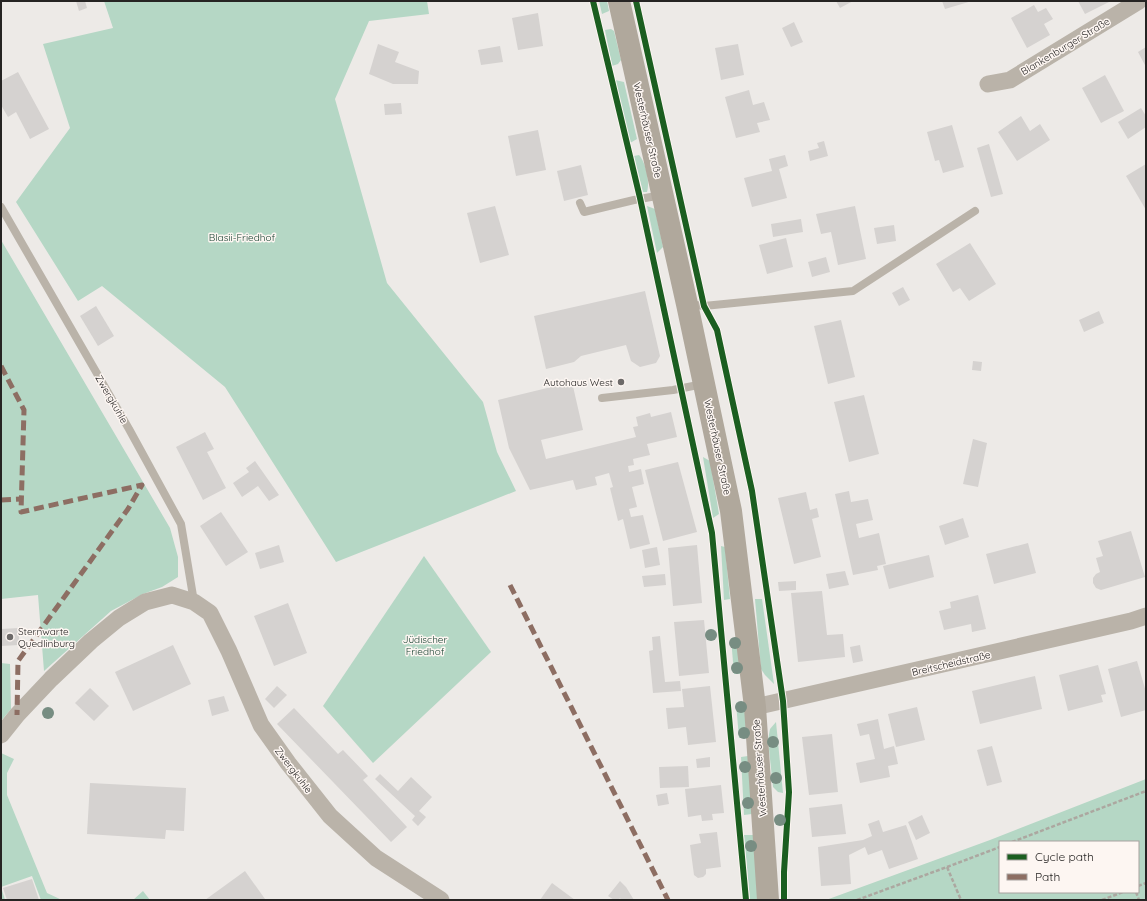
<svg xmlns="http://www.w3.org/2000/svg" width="1147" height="901" font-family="Quicksand,sans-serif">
<rect width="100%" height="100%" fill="#edeae7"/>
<g fill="#b5d7c5" fill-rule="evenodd">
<path d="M104 1H427L429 14 369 21 335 99 387 283 483 402 497 452 516 491 336 562 225 387 102 286 78 301 16 202 70 128 43 44 113 28Z"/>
<path d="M599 1H607L609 11 602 14Z"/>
<path d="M611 29 614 31 621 60 618 64 612 66 605 30Z"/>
<path d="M615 80 624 82 637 139 630 143Z"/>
<path d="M639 155C646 163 650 182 647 192H643L634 156Z"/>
<path d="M647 206 655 209 663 247 657 253Z"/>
<path d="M1 240 170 528 178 557V577L162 587 143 594 111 611 44 671 38 595 1 599Z"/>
<path d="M703 457 710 461 719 514 713 518Z"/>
<path d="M721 546 725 547 730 599 724 600Z"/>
<path d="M424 556 491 652 373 763 323 706Z"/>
<path d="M755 599H762L774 684 765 675 761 669Z"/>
<path d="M731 638H738L742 674H734Z"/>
<path d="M1 663 10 664 11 709 1 721Z"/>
<path d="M745 702 746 738H739L736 703Z"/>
<path d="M776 722 783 793 778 792 773 787 768 740 770 729Z"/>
<path d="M1 753 14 759 7 773V795L47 893 62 900H41L32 876 1 887 5 900H1Z"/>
<path d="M748 756 752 814 744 815 741 757Z"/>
<path d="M1146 779V900H826L990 840ZM1000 842H1138V892H1000Z"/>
<path d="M744 835H754L757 877V900H750Z"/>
<path d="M143 891 150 900H133Z"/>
</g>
<g fill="#d5d2d0">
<path d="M76 1H85L87 8 79 11Z"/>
<path d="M836 1H853L840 8Z"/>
<path d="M942 1H972L945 9Z"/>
<path d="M1078 1H1111L1085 14Z"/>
<path d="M1034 5 1038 12 1046 8 1053 19 1044 24 1050 35 1027 48 1011 18Z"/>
<path d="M538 13 543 46 518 50 512 18Z"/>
<path d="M794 22 803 42 791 47 782 28Z"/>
<path d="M378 44 399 52 395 62 419 71 418 84H393L369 74Z"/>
<path d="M738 44 744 75 721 80 715 48Z"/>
<path d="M500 46 503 62 481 65 478 50Z"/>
<path d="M1146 47V67L1138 52Z"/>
<path d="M18 72 49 129 30 139 16 112 8 117 1 105V81Z"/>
<path d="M1105 75 1124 111 1101 123 1082 88Z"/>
<path d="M749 90 753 105 764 102 770 120 757 123 760 132 736 138 725 97Z"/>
<path d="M401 103 402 114 385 115 384 104Z"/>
<path d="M1141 108 1146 116V127L1128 139 1118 122Z"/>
<path d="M1021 116 1030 131 1040 124 1050 140 1017 161 998 132Z"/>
<path d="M952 125 964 167 943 173 939 160 935 161 927 132Z"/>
<path d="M538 130 546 170 516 176 508 136Z"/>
<path d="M824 141 828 156 810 161 808 151 819 148 817 143Z"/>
<path d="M989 144 1003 194 991 197 977 148Z"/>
<path d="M785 155 788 166 779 169 787 198 752 207 744 178 772 171 769 159Z"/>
<path d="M1146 164V210L1126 176Z"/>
<path d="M581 165 588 195 564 201 557 171Z"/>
<path d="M495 206 509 255 480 263 467 213Z"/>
<path d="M855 206 866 259 838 265 831 232 821 234 816 214Z"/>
<path d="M801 219 803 232 773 237 771 224Z"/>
<path d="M894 225 896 241 877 244 874 228Z"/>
<path d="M786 238 793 267 767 274 759 245Z"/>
<path d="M970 243 996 284 969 301 960 288 953 292 936 264Z"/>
<path d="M826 257 830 272 812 277 808 262Z"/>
<path d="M903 287 910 300 899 306 892 293Z"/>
<path d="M645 291 660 356 656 363 640 367 631 361 626 345 581 356 574 362 546 369 534 316Z"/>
<path d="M96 306 114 336 98 346 80 316Z"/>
<path d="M1099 311 1104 323 1084 332 1079 320Z"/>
<path d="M841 320 855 377 828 384 814 326Z"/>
<path d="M973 361 982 362 981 371 972 370Z"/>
<path d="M572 382 583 430 541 440 546 459 636 437 633 427 638 426 636 417 650 413 651 417 671 412 677 437 647 444 650 455 633 459 634 465 628 466 629 472 641 469 644 484 632 487 637 507 629 509 631 517 643 515 650 544 630 549 623 519 618 521 610 488 613 487 609 473 595 477 597 485 576 490 573 480 530 490 509 448 498 400Z"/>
<path d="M864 395 879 454 849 462 834 402Z"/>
<path d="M205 432 214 449 207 452 226 488 203 500 176 447Z"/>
<path d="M973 439 987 443 978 487 963 484Z"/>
<path d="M255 461 279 495 269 501 258 486 242 497 233 483 249 472 246 468Z"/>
<path d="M678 462 697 532 663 541 645 470Z"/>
<path d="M849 491 851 502 868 499 873 520 856 524 859 538 879 533 886 564 877 566 878 570 853 575 835 494Z"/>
<path d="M806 492 810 510 817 508 819 517 812 519 821 557 794 564 778 498Z"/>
<path d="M221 512 248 552 226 566 200 526Z"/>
<path d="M963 518 969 537 945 545 939 526Z"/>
<path d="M1131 531 1145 577 1101 590 1096 588 1093 583V578L1096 574 1100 572 1096 558 1103 556 1098 541Z"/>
<path d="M1028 543 1036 573 994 584 986 554Z"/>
<path d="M279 545 284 562 260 569 255 553Z"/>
<path d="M697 545 702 603 673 606 668 548Z"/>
<path d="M657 547 660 565 645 568 642 550Z"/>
<path d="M929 555 934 577 889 589 883 566Z"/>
<path d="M845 571 849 585 829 589 826 574Z"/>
<path d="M665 574 666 585 644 587 642 576Z"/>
<path d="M796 581V590L779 591 778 582Z"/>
<path d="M822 591 827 635 843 634 845 657 798 662 791 593Z"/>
<path d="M978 595 986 629 972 632 971 624 944 630 939 611 951 608 950 602Z"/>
<path d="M288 603 307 653 274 666 254 616Z"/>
<path d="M704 620 709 673 679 676 674 622Z"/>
<path d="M19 628V645L1 646V629Z"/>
<path d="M660 636 665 682 680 681 681 691 653 693 649 651 653 650 652 637Z"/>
<path d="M173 645 191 684 133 711 115 672Z"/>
<path d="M860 645 863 661 853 663 850 647Z"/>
<path d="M1137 661 1146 692V710L1121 717 1108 669Z"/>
<path d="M1098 665 1106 694 1101 695 1103 702 1068 711 1059 675Z"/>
<path d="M1035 676 1042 709 980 724 972 691Z"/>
<path d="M277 686 287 695 274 708 265 699Z"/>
<path d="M710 686 716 742 688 745 686 727 668 729 666 708 684 707 682 689Z"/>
<path d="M90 688 109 706 94 721 75 703Z"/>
<path d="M224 696 229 711 212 716 208 700Z"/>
<path d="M917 707 925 740 896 747 888 714Z"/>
<path d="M294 708 338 754 343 750 368 776 363 780 407 827 391 842 277 724Z"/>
<path d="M878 719 884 749 894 746 898 764 888 766 890 777 860 783 856 763 875 759 869 734 860 736 857 724Z"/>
<path d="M832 734 838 792 809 795 802 737Z"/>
<path d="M992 746 1002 782 987 786 977 750Z"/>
<path d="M710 757V767L697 768 696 759Z"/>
<path d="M688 766 689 787 660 788 659 767Z"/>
<path d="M380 774 398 791 411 777 432 797 419 811 426 817 418 826 412 820 415 816 375 779Z"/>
<path d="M90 783 186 788 184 831 166 830 165 839 87 834Z"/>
<path d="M721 785 724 813 712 814 713 820 702 821 701 815 688 817 685 789Z"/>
<path d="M667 793 669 804 658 806 656 795Z"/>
<path d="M842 804 846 834 812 837 809 808Z"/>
<path d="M922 815 930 833 916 840 908 822Z"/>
<path d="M879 820 883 832 906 825 918 859 889 869 882 850 868 855 865 847 849 855 851 884 821 886 818 847 863 840 872 836 868 824Z"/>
<path d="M717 832 721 867 706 869V874L703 877 698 878 694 875 690 845 701 843 699 834Z"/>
<path d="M245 871 265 899 263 900H205Z"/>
<path d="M32 879 39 900H7L3 888Z"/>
<path d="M620 881 626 887 634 900H621L620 898 619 900H614L608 896Z"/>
<path d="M552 883 575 900H540Z"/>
</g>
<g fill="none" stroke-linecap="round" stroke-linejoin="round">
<g stroke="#aca7a0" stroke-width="2.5" stroke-dasharray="4 2" stroke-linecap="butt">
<path d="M1012 842 1146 791"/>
<path d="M947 867 1000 847"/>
<path d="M1138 886 1146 883"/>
<path d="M1136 892 1139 900"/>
<path d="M857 900 947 867 961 900"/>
<path d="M1102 900 1123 892"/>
</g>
<g stroke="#bab3a9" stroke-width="8">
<path d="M580 203 584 212 634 200 662 195"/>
<path d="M1 207 129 429 181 524 194 602"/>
<path d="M688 304 704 306 853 291 975 211"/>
<path d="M602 398 673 390 703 384"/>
</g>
<g stroke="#bab3a9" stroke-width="17">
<path d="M988 84 1010 80 1139 1"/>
<path d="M755 707 1131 621 1146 616"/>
<path d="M1 735 17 715 51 679 91 641 119 618 145 602 172 595 194 602 210 613 229 651 261 725 288 763 330 816 376 858 441 900"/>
</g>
<path stroke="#b0a89c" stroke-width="22" d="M619 1 687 304 731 511 755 707 768 900"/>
<g stroke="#8d6e63" stroke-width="5" stroke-dasharray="10 5" stroke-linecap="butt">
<path d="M1 366 24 410 21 512 142 485 128 509 18 661 17 715"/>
<path d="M1 500 22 499"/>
<path d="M510 585 668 900"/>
</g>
<defs>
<g id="cycleway">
<path d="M593 1 640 198 712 533 746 900"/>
<path d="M636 1 704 306 717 330 752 491 783 701 789 792 784 872V900"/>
</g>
</defs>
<use href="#cycleway" stroke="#fdf6f2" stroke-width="8"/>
<use href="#cycleway" stroke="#1b5e20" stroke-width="6"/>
</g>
<g fill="#778d82">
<circle cx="711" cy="635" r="6"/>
<circle cx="735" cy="643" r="6"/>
<circle cx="737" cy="668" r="6"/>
<circle cx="741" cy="707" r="6"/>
<circle cx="48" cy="713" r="6"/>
<circle cx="744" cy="733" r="6"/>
<circle cx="773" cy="742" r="6"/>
<circle cx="745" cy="767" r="6"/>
<circle cx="776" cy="778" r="6"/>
<circle cx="748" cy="803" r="6"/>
<circle cx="780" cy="820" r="6"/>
<circle cx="751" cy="846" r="6"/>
</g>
<g fill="#6c6968" stroke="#fdf6f2" stroke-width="1.5">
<circle cx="621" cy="382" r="4"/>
<circle cx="10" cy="637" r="4"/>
</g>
<g text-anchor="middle" stroke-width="3" stroke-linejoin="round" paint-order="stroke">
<g font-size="10" fill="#262423" stroke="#fdf6f2">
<text transform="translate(1065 46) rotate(-31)" y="4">Blankenburger Straße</text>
<text transform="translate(648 130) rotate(77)" y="4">Westerhäuser Straße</text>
<text transform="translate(112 399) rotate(60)" y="4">Zwergkuhle</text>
<text transform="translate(718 447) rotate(78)" y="4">Westerhäuser Straße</text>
<text transform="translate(951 663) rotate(-13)" y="4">Breitscheidstraße</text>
<text transform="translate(759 768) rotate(-94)" y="4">Westerhäuser Straße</text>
<text transform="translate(294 770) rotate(53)" y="4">Zwergkuhle</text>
</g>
<g font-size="10" fill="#174130" stroke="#fdf6f2">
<text x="242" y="241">Blasii-Friedhof</text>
<text x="425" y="643">Jüdischer<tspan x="425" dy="12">Friedhof</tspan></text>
</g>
<g font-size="10" fill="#262423" stroke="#fdf6f2" text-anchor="end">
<text x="613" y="386">Autohaus West</text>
<text x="18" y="635" text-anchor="start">Sternwarte<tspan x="18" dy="12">Quedlinburg</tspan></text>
</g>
</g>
<rect width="1147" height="901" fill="none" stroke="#262423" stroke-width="4"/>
<rect x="999" y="841" width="140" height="52" fill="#fdf6f2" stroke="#a7a29f"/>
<rect x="1007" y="854" width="20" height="6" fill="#1b5e20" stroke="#a7a29f"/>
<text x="1035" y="861" font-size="12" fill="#262423">Cycle path</text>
<rect x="1007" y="874" width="20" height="6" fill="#8d6e63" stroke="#a7a29f"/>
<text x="1035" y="881" font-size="12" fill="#262423">Path</text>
</svg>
